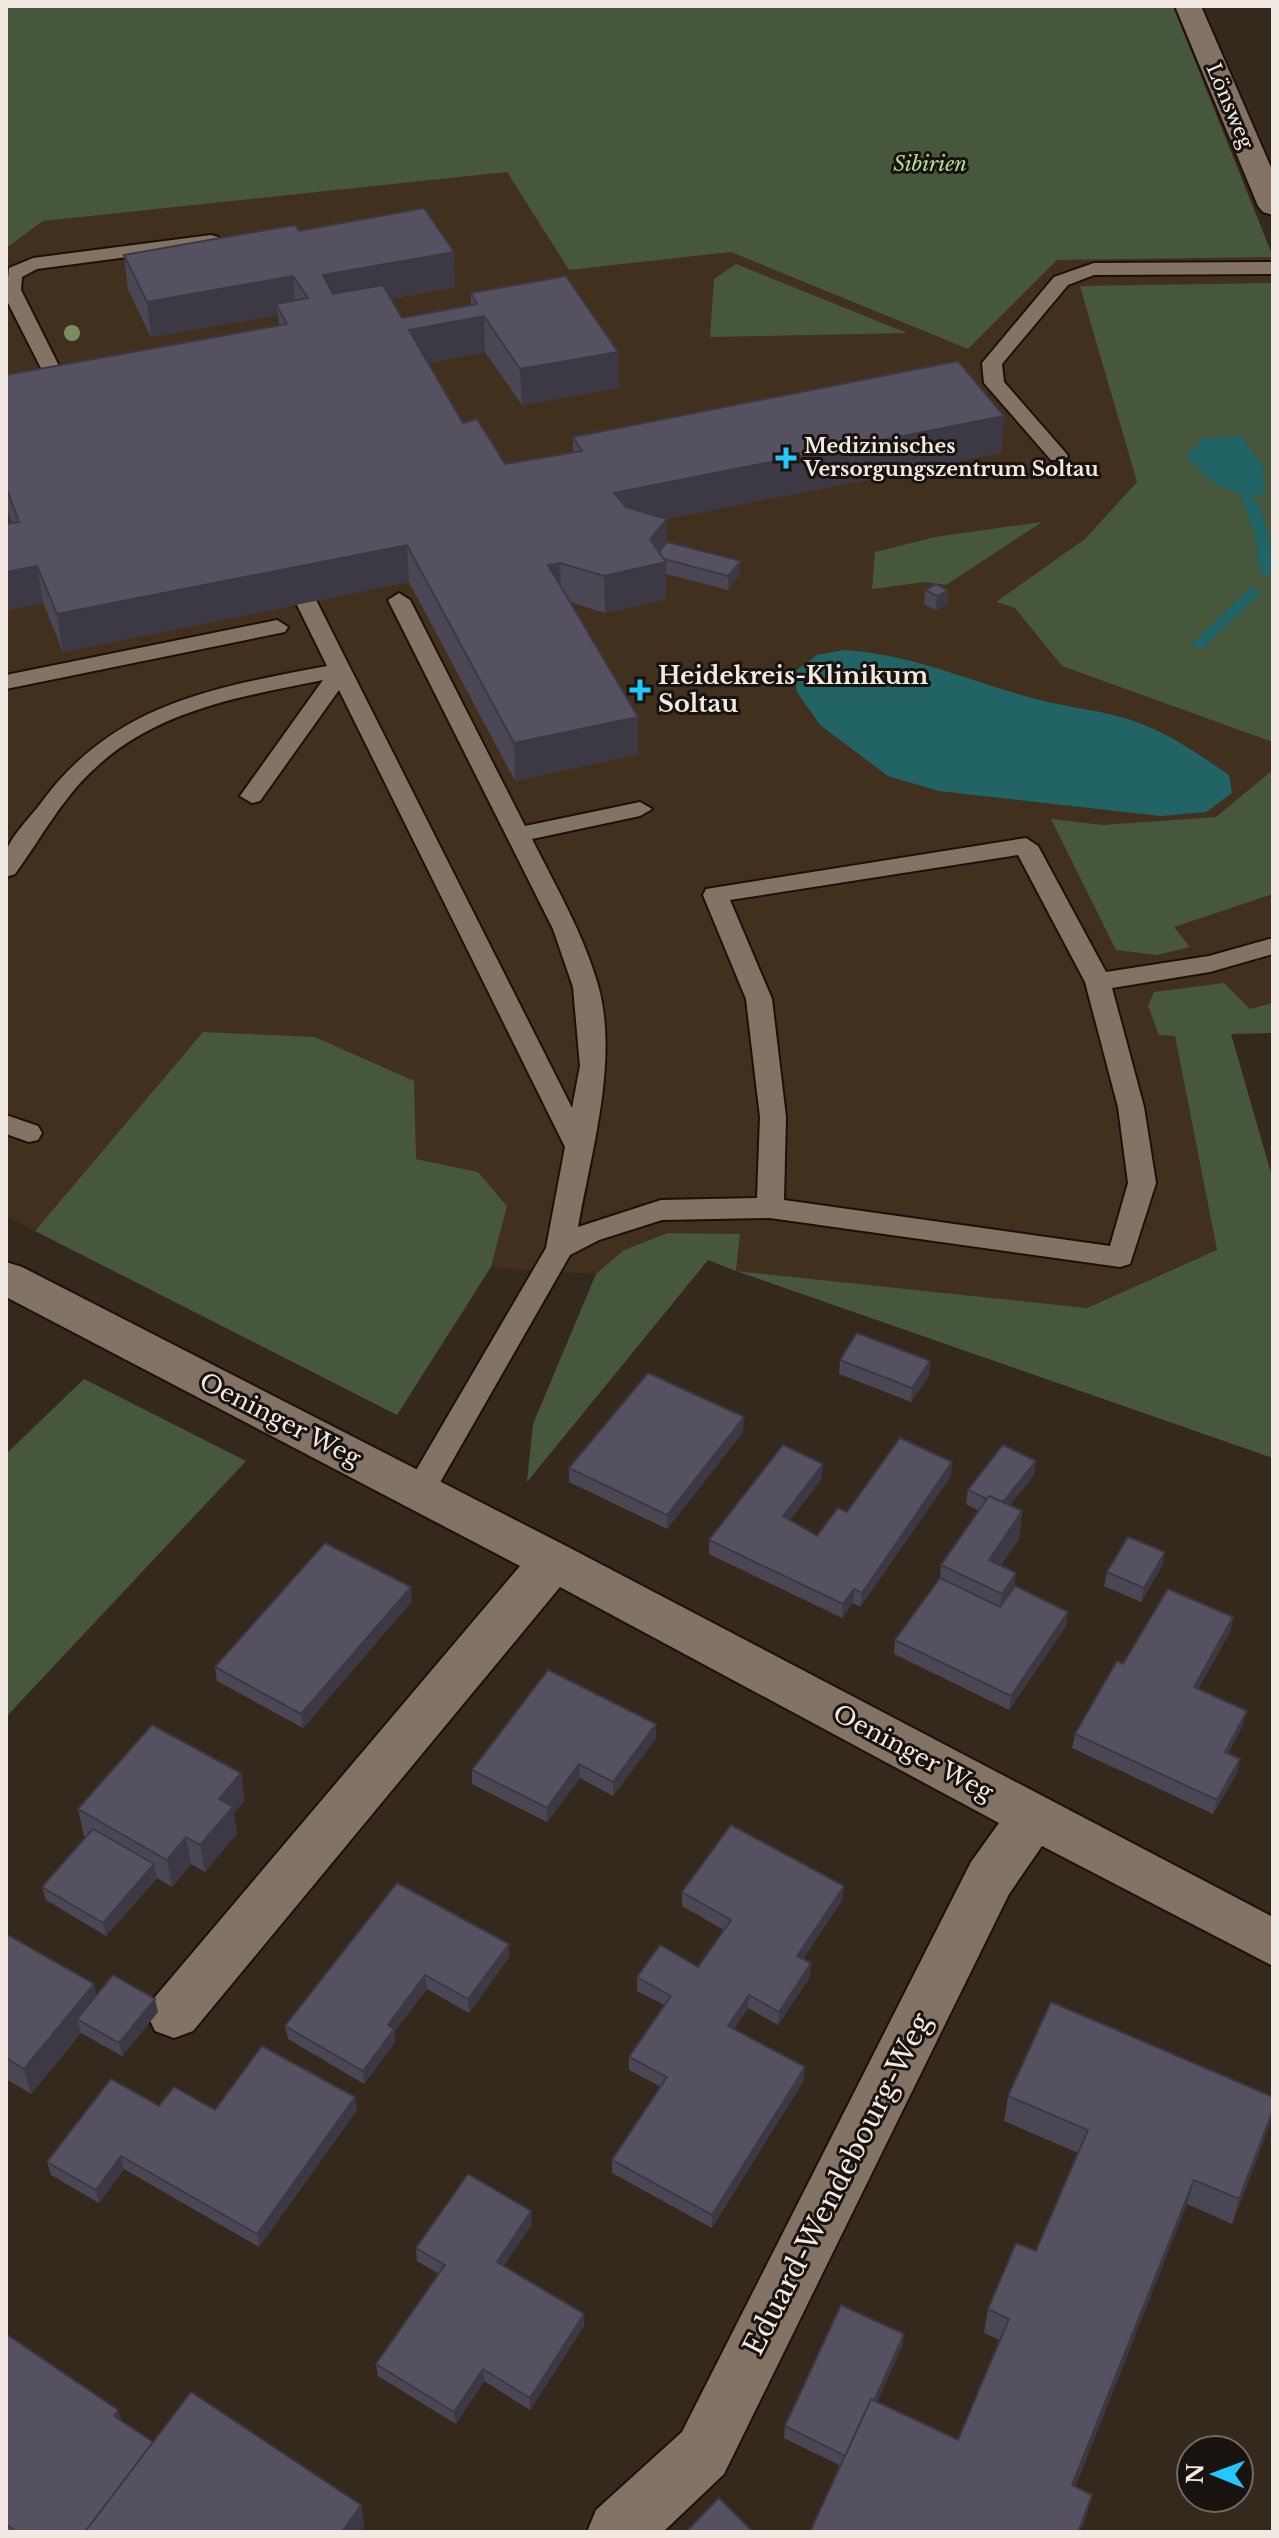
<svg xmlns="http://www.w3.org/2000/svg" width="1279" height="2538" font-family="'Libre Baskerville',serif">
<rect width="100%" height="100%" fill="#35291d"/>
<path fill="#42301f" d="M507 172 570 270 731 252 968 349 1057 260 1273 257V1033L1175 1036 1217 1250 1087 1308 736 1271 740 1234 668 1233 624 1250 596 1274 491 1267 507 1205 478 1172 416 1159 315 1037 203 1032 35 1231 6 1216V248L42 221Z"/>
<g fill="#47573c">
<path d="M6 6H1173L1273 257 1057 260 968 349 731 252 569 270 507 172 43 221 6 248Z"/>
<path d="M736 264 907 333 710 337 714 279Z"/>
<path d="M1273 283V742L1062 666 1015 608 996 602 1085 539 1137 482 1080 286Z"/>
<path d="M1042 522 946 585 925 582 872 589 875 552 935 537Z"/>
<path d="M1273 770V894L1174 927 1190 947 1157 955 1116 950 1051 819 1103 825 1216 817Z"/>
<path d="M1224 983 1250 1009 1273 1003V1033L1231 1034 1273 1180V1458L736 1271 708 1260 527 1482 533 1424 596 1274 624 1250 668 1233 740 1234 736 1271 1087 1308 1217 1250 1175 1036 1159 1035 1148 1006 1154 992Z"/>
<path d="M203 1032 315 1037 414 1081 416 1159 478 1172 507 1206 491 1267 397 1415 35 1231Z"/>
<path d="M84 1379 246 1461 6 1717V1454Z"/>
</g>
<g fill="#226465">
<path d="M1241 436 1263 466 1265 495C1226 495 1212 485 1186 457L1204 438Z"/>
<path d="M844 650C911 654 969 681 1032 698 1067 708 1106 710 1139 723 1172 735 1201 756 1229 775L1232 793 1206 812 1161 816 939 791 888 776 820 725 797 692 794 672 817 655Z"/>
</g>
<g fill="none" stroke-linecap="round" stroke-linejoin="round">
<g fill="#226465" fill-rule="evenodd">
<path d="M1247 491C1264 498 1275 557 1272 575H1262L1260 572 1255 535 1240 495Z"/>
<path d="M1254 588 1261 592 1259 595 1203 648H1193V642L1249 589Z"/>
</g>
<defs>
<g id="service">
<path d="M211 235 218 237V245L37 269 22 277 21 290 64 376 54 382 47 380 6 299 9 268 33 258Z"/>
<path d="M1273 262V274L1094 275 1068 285 1002 364 1004 382 1065 452 1068 456 1065 460H1051L984 383 982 363 1054 277 1094 263Z"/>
<path d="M399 593 410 600 525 826 640 802 652 809 640 816 532 839C556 887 583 933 598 985 619 1060 591 1152 578 1227L661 1200 757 1198 760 1117 746 999 703 895 706 889 1026 838 1038 846 1106 972 1209 956 1273 938V954L1210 972 1112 988 1144 1107 1156 1183 1130 1264 1120 1267 770 1218 662 1220 599 1240 570 1255 430 1500 419 1504 408 1500 404 1492 408 1484 546 1248 565 1147 339 690 260 801 252 803 240 796 323 680C240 697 155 710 92 771 61 800 40 840 15 874L6 877C6 870 4 859 6 852 11 837 28 819 38 807 111 704 211 688 327 666L297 605 308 598 316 600 572 1108 580 1066 573 987 553 929 388 600ZM1018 855 1085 982 1118 1107 1128 1183 1110 1246 784 1200 786 1117 772 999 730 900Z"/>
<path d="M277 620 288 627 285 632 6 689V675Z"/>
<path d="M6 1115 38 1126 42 1133 38 1140 29 1142 6 1134Z"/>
</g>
<g id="minor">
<path d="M1175 6H1201L1273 172V215L1263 212 1258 206Z"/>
<path d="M6 1262 22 1267 570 1548 1273 1917V1966L1042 1846 1009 1894 724 2474 663 2532H587L596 2510 682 2432 971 1862 999 1823 560 1587 193 2031 174 2038 155 2031 147 2014 155 1997 520 1566 6 1297Z"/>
</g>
</defs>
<use href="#service" stroke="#1d1107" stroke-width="4"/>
<use href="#minor" stroke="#1d1107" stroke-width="4"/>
<use href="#service" fill="#827365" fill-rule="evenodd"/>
<use href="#minor" fill="#827365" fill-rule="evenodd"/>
</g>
<circle fill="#7c8b62" cx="72" cy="333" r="8"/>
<g fill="#4a4653">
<path d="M299 231 455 287 390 299 402 318 471 305V293L618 352 619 388 522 405 485 352 428 363 463 423 505 464 573 453V437L1004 416 1001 453 667 519 666 542 740 574 728 590 666 574V599L605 613 570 602 638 754 515 781 409 582 63 652 43 603 6 610V524L12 523 6 507V375L279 325 278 315 151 337 128 290 124 255Z"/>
<path d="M925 590 948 591 947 605 936 610 924 604Z"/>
<path d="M840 1360 930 1361 929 1376 911 1402 839 1374Z"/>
<path d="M743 1432 667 1529 569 1482V1468Z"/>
<path d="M1036 1461 1034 1475 1010 1505 1022 1511 1019 1539 1000 1566 1015 1586 1066 1626 1009 1710 894 1654 895 1640 940 1578 941 1565 979 1511 966 1504 968 1490Z"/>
<path d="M951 1476 860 1607 853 1603 842 1618 709 1554V1540L822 1478 790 1520 817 1536 847 1512Z"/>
<path d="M1162 1566 1141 1602 1104 1586 1107 1572Z"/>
<path d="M412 1601 303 1728 217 1681 215 1667Z"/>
<path d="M1233 1617 1230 1632 1198 1689 1243 1725 1228 1753 1240 1759 1237 1773 1213 1814 1072 1748 1075 1734 1123 1664Z"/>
<path d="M656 1724V1738L613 1796 580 1778 547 1822 472 1784V1770Z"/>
<path d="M245 1800 234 1813 237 1833 205 1872 191 1864 172 1887 157 1878 106 1936 46 1900 42 1887 86 1837 84 1836 78 1809Z"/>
<path d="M397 1883 509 1957 469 2013 427 1989 394 2032 395 2042 364 2084 288 2039 285 2026Z"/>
<path d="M844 1886 842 1900 803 1959 810 1977 778 2025 748 2008 734 2029 804 2080 712 2228 612 2173V2160L661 2087 629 2070V2057L664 2005 637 1991V1977L698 1967 724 1930 682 1906V1892Z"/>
<path d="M6 1934 96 1996 158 2012 122 2056 81 2033 31 2094 6 2079Z"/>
<path d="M1008 2096 1270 2124 1232 2224 1187 2204 1075 2487 1092 2495 1086 2517 841 2466 784 2438 785 2426 904 2334 902 2346 877 2402 958 2440 1000 2340 984 2333 988 2309 1036 2251 1078 2153 1004 2121Z"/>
<path d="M159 2106 215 2110H357L259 2247 124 2169 99 2203 51 2175 47 2162Z"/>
<path d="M532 2224 503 2266 584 2326 530 2410 484 2381 456 2424 378 2376 376 2364 439 2274 417 2261 416 2248Z"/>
<path d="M6 2334 121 2421 153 2442 361 2505 364 2527 361 2532H6Z"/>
</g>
<g fill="#3c3944">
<path d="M454 252 455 287 325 310 323 275Z"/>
<path d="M293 276 296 311 276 304 278 315 151 337 147 302Z"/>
<path d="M484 316 485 352 411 366 409 330Z"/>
<path d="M618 352 619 388 522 405 520 369Z"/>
<path d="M1004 416 1001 453 667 519 666 556 664 559 666 562V599L605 613 604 576 614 530V493Z"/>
<path d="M407 545 409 582 63 652 57 614Z"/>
<path d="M741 561 740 574 728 590V576Z"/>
<path d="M560 563 561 600 548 565Z"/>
<path d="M37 566 43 603 6 610V572Z"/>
<path d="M948 591 947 605 936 610 937 596Z"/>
<path d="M638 717V754L515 781 514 743Z"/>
<path d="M930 1361 929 1376 911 1402 912 1388Z"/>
<path d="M744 1417 743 1432 667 1529V1515Z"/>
<path d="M1036 1461 1034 1475 998 1520 1000 1506Z"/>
<path d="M952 1462 951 1476 860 1607 862 1593Z"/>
<path d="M823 1464 822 1478 782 1531 783 1516Z"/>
<path d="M1022 1511 1019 1539 985 1588 989 1560Z"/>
<path d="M1165 1552 1162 1566 1141 1602 1144 1588Z"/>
<path d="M1016 1573 1013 1601 998 1621 1002 1594Z"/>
<path d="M411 1587 412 1601 303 1728 301 1714Z"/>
<path d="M854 1589 853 1603 842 1618 843 1604Z"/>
<path d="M1068 1612 1066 1626 1009 1710 1011 1696Z"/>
<path d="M1233 1617 1230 1632 1191 1701 1194 1687Z"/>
<path d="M1247 1711 1243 1725 1221 1766 1225 1752Z"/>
<path d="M656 1724V1738L613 1796V1782Z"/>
<path d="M1240 1759 1237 1773 1213 1814 1217 1800Z"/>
<path d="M579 1764 580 1778 547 1822V1808Z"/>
<path d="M241 1773 245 1800 234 1813 237 1833 205 1872 200 1845 219 1799Z"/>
<path d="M186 1837 191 1864 172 1887 167 1860Z"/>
<path d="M154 1864 157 1878 106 1936 103 1923Z"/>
<path d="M844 1886 842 1900 796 1969 797 1956Z"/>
<path d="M509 1944V1957L469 2013 468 1999Z"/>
<path d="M811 1963 810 1977 778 2025 779 2012Z"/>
<path d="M425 1975 427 1989 394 2032 395 2042 364 2084 363 2071 388 2025Z"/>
<path d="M94 1984 100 2010 77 2019 81 2033 31 2094 24 2069Z"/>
<path d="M749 1995 748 2008 727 2039 728 2026Z"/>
<path d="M155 1999 158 2012 122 2056 119 2043Z"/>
<path d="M805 2067 804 2080 712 2228V2215Z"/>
<path d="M355 2097 357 2110 259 2247 257 2234Z"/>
<path d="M1273 2110 1270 2124 1232 2224 1239 2199Z"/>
<path d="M121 2156 124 2169 99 2203 96 2190Z"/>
<path d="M1194 2180 1187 2204 1067 2508 1072 2485Z"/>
<path d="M531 2211 532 2224 498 2275 497 2262Z"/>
<path d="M584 2314V2326L530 2410V2398Z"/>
<path d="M904 2334 902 2346 847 2469 848 2457Z"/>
<path d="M483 2369 484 2381 456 2424 454 2412Z"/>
<path d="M118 2410 122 2422 114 2416Z"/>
<path d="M1092 2495 1086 2517 1080 2532H1078Z"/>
<path d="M361 2505 364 2527 361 2532H342Z"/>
</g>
<g fill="#565161" stroke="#3c3944" stroke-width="2">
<path d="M424 208 454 252 323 275 333 294 383 285 402 318 477 304 471 293 566 276 618 352 520 369 484 316 409 330 463 423 477 419 505 464 582 451 573 437 958 361 1004 416 614 493 626 507 667 519 650 539 666 562 604 576 560 563 548 565 638 717 514 743 407 545 57 614 37 566 6 572V524L19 522 6 487V375L287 324 276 304 308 298 293 276 147 302 124 255 295 225 299 231Z"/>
<path d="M667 542 741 561 728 576 664 559 659 552Z"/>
<path d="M936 584 948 591 937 596 925 590Z"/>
<path d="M857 1333 930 1361 912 1388 840 1360Z"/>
<path d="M648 1373 744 1417 667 1515 569 1468Z"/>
<path d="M900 1438 952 1462 862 1593 854 1589 843 1604 709 1540 783 1445 823 1464 783 1516 817 1536 838 1508 847 1512Z"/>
<path d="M1003 1445 1036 1461 1003 1502 989 1496 987 1499 968 1490Z"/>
<path d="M989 1496 1022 1511 989 1560 1016 1573 1002 1594 941 1565Z"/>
<path d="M1128 1537 1165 1552 1144 1588 1107 1572Z"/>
<path d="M325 1543 411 1587 301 1714 215 1667Z"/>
<path d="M940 1578 1000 1607 1015 1586 1068 1612 1011 1696 895 1640Z"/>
<path d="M1168 1589 1233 1617 1194 1687 1247 1711 1225 1752 1240 1759 1217 1800 1075 1734 1117 1661 1123 1664Z"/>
<path d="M548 1670 656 1724 613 1782 579 1764 547 1808 472 1770Z"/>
<path d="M152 1725 241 1773 219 1799 233 1807 200 1845 186 1837 167 1860 78 1809Z"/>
<path d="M731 1825 844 1886 797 1956 811 1963 779 2012 749 1995 728 2026 805 2067 712 2215 612 2160 667 2077 629 2057 671 1996 637 1977 660 1945 698 1967 731 1920 682 1892Z"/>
<path d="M93 1829 154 1864 103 1923 42 1887Z"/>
<path d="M397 1883 509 1944 468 1999 425 1975 388 2025 394 2029 363 2071 285 2026Z"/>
<path d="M6 1934 94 1984 24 2069 6 2058Z"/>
<path d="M113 1975 155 1999 119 2043 77 2019Z"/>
<path d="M1051 2002 1273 2097V2110L1239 2199 1194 2180 1072 2485 1092 2495 1078 2532H810L871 2399 958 2440 1009 2319 988 2309 1016 2243 1036 2251 1088 2130 1008 2096Z"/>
<path d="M262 2046 355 2097 257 2234 121 2156 96 2190 47 2162 111 2079 159 2106 174 2087 215 2110Z"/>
<path d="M468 2174 531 2211 497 2262 584 2314 530 2398 483 2369 454 2412 376 2364 445 2265 416 2248Z"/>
<path d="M841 2305 904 2334 874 2401 871 2399 845 2456 785 2426Z"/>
<path d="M6 2334 118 2410 114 2416 153 2442 85 2532H17L6 2524Z"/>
<path d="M191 2392 361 2505 342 2532H85Z"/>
<path d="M719 2498 753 2532H686Z"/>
</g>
<g fill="#23c9fe" stroke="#18130e" stroke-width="3">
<path d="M782 446h8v8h8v8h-8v8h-8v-8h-8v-8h8z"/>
<path d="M636 678h8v8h8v8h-8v8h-8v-8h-8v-8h8z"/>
</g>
<g text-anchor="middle" stroke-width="6" stroke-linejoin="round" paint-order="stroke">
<g font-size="20" fill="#f2eae2" stroke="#18130e">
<text transform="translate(1230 106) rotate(67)" y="7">Lönsweg</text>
</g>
<g font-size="20" font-style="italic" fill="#b6dc9b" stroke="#18130e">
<text x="930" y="171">Sibirien</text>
</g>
<g font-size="20" font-weight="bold" fill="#f2eae2" stroke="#18130e" text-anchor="start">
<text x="804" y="453">Medizinisches<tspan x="804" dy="23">Versorgungszentrum Soltau</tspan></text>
</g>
<g font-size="24" font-weight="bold" fill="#f2eae2" stroke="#18130e" text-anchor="start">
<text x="658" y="684">Heidekreis-Klinikum<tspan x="658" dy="28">Soltau</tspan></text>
</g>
<g font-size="24" fill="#f2eae2" stroke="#18130e">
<text transform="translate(280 1420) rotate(27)" y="8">Oeninger Weg</text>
<text transform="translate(913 1753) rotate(28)" y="8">Oeninger Weg</text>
</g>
<g font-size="28" fill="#f2eae2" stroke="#18130e">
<text transform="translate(837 2184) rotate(-63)" y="10">Eduard-Wendebourg-Weg</text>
</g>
</g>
<rect width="1279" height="2538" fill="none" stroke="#f2eae2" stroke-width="16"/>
<g transform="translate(1215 2474) rotate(271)"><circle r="38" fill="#18130e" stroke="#6f6963" stroke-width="2"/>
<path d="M0-6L14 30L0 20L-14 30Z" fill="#23c9fe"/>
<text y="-12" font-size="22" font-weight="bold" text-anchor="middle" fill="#f2eae2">N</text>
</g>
</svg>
